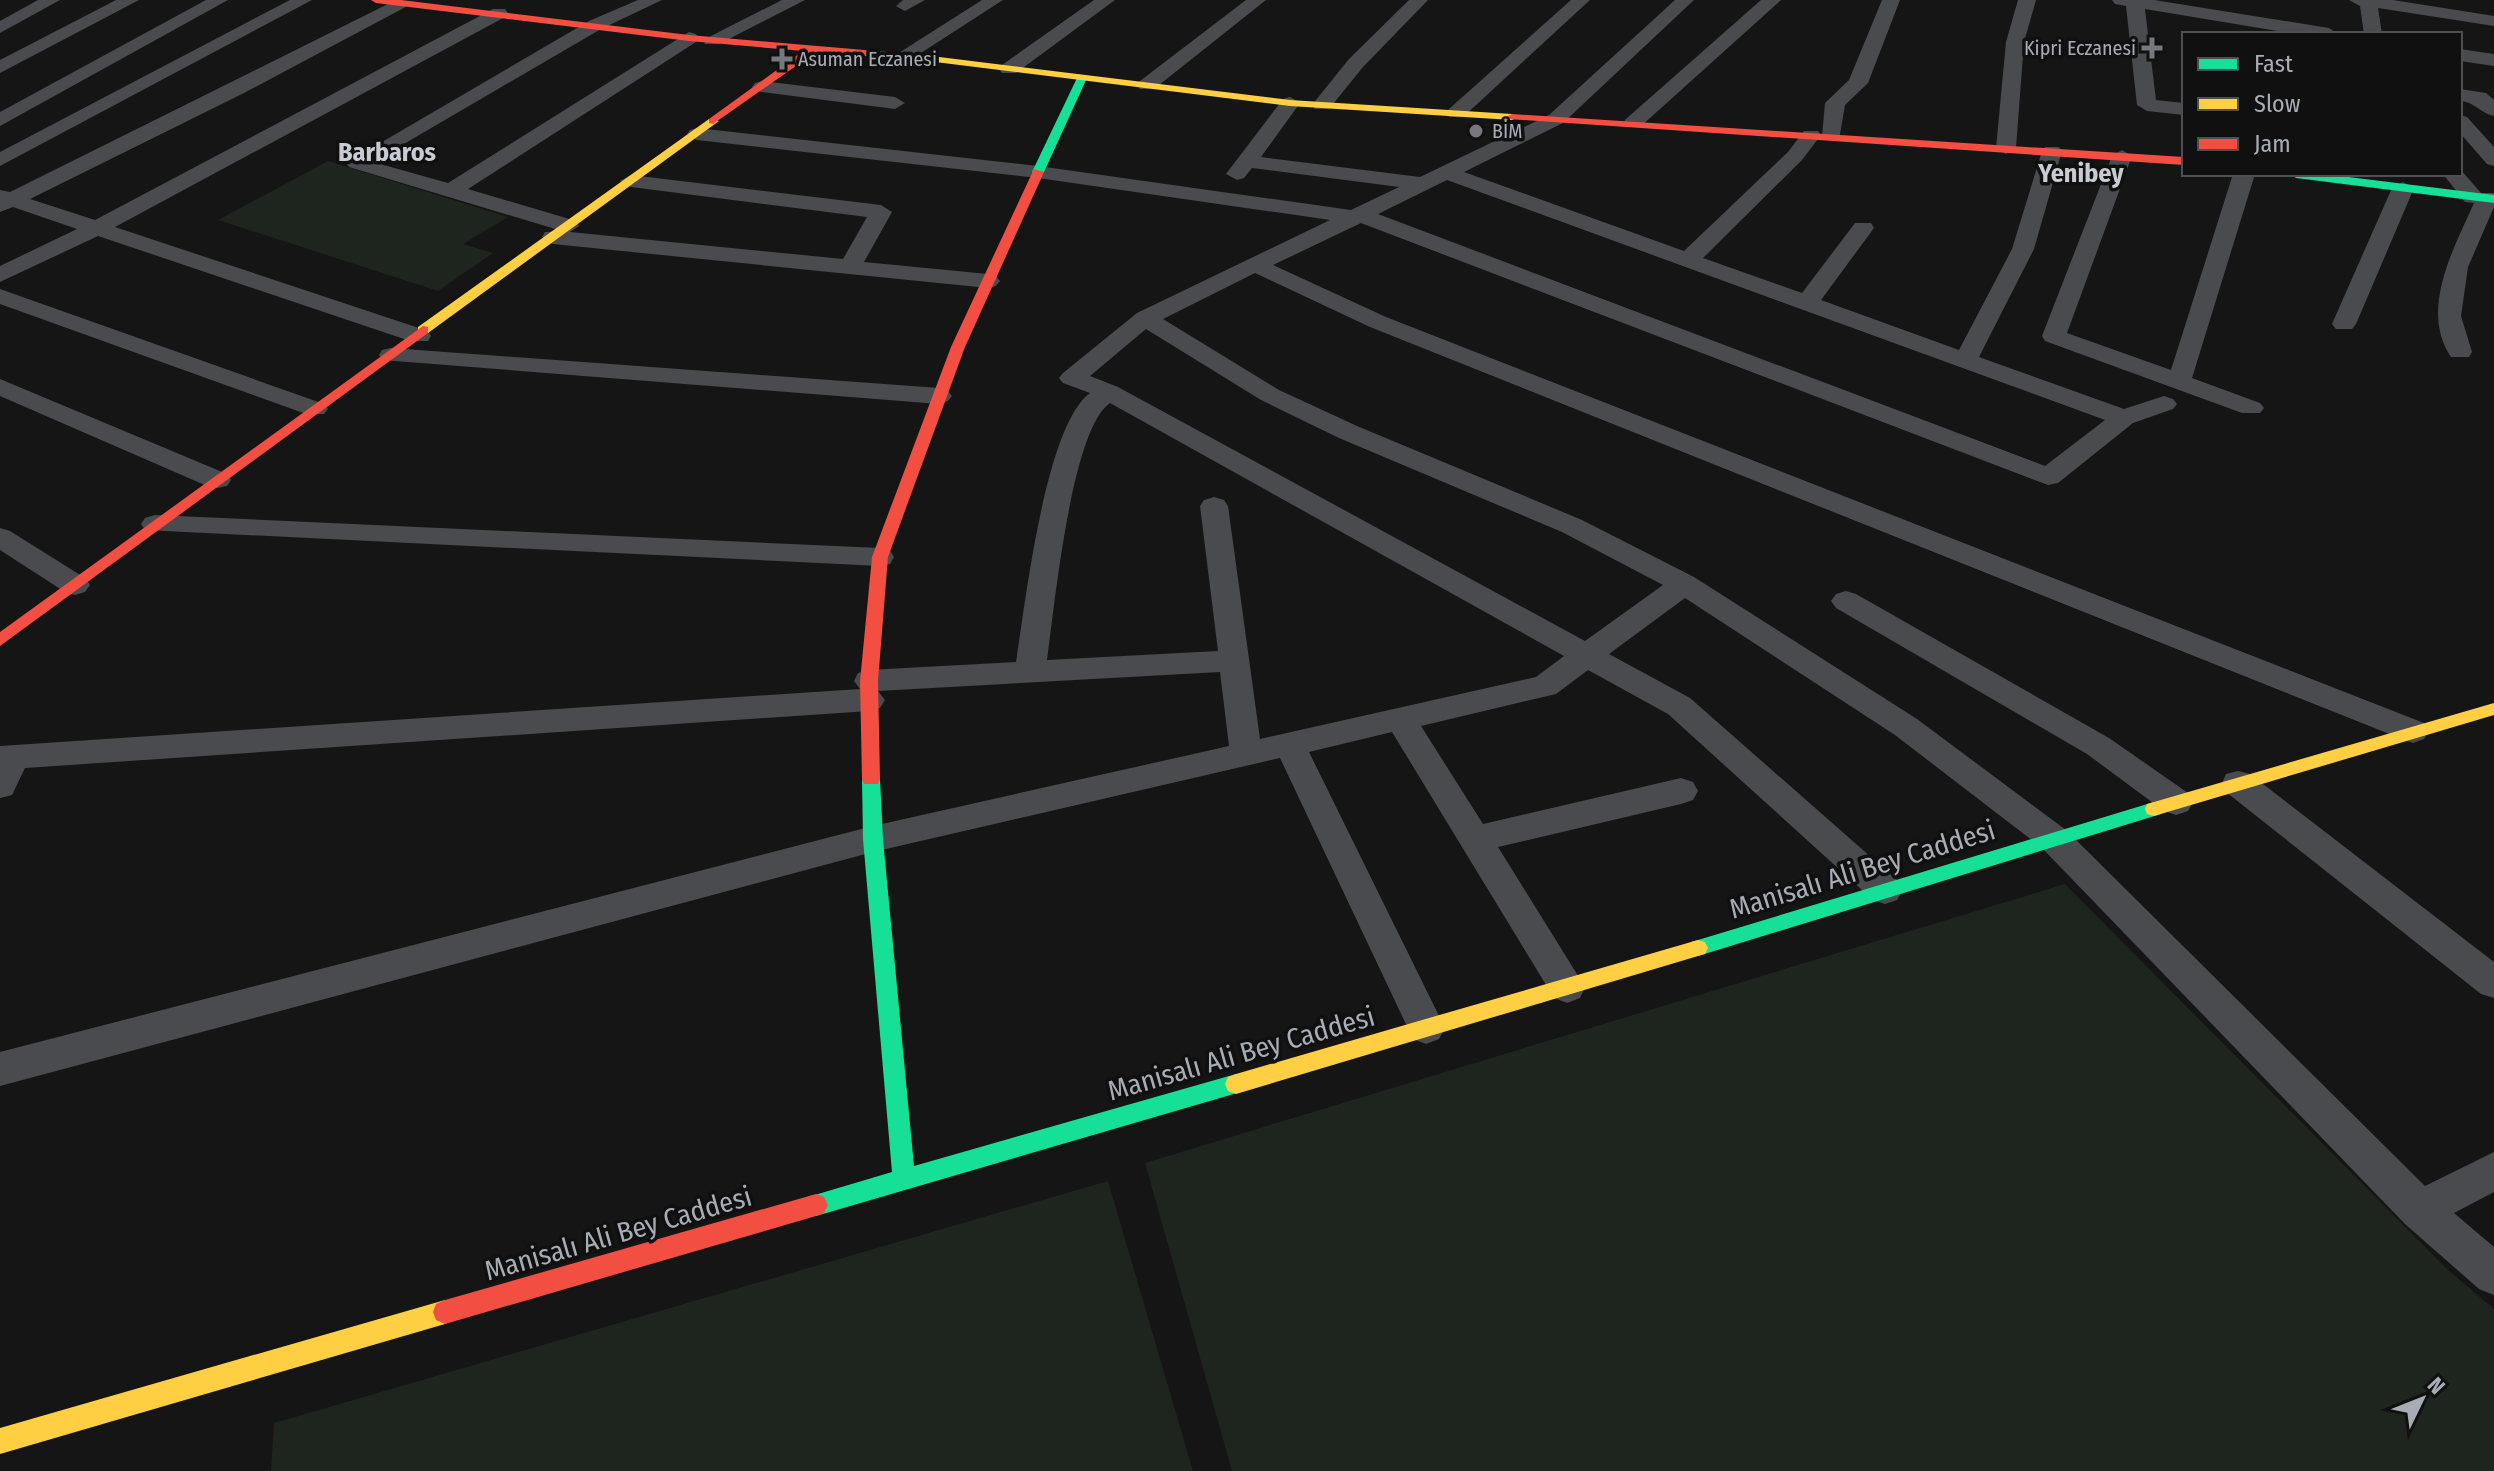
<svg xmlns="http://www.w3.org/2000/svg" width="2494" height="1471" font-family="'Fira Sans Condensed',sans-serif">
<rect width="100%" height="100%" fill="#151516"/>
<g fill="#1e241e">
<path d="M328 161 508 217 463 244 493 253 438 291 218 220Z"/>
<path d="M2065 884 2447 1269 2494 1309V1471H1232L1145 1163Z"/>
<path d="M1108 1181 1193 1471H271L274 1423Z"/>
</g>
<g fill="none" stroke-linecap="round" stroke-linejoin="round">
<g fill="#4a4b4e" fill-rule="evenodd">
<path d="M38 0H60L0 33V21Z"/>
<path d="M116 0H139L0 73V60Z"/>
<path d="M206 0H228L0 126V112Z"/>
<path d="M290 0H312L0 166V152Z"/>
<path d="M396 0 415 2 244 93 30 199 95 220 493 9H505L508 13 505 17 115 227 428 331 431 336 428 341H410L98 236 0 282V266L77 229 13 207 0 212V190L10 192Z"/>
<path d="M638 0H662L601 29 373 162 448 183 689 32 696 34 698 38 696 42 468 189 576 221 579 226 570 232 843 259 867 217 631 187 620 181 631 175 881 205 892 212 864 262 988 274 996 276 1000 281 996 286 988 288 553 244 542 237 545 232 562 231 349 167 346 163 589 21Z"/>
<path d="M782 0H805L719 44H705L703 40Z"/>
<path d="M903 0H925L905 11 896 6Z"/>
<path d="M982 0H1003L910 60 903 62 894 56Z"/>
<path d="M1094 0H1115L1016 73H1002L999 69 1002 65Z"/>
<path d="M1246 0H1266L1154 89H1140L1137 85 1140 81Z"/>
<path d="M1409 0H1428L1363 67 1329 109H1315L1312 105 1349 59Z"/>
<path d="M1571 0H1590L1463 117H1449L1446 113 1449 109Z"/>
<path d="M1675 0H1694L1563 123 1464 172 1684 251 1788 152 1804 131H1818L1821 135 1802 160 1703 258 1802 293 1855 223H1871L1874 228 1821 300 1959 350 2012 249 2042 151 2045 147H2059L2062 151 2034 249 1979 357 2124 409 2164 396 2173 399 2177 404 2173 409 2133 423 2058 483 2048 485 1361 223 1273 265 1386 317 2424 723 2429 731 2424 739 2413 743 2402 739 1370 327 1255 273 1163 319 1279 390 1357 426 1582 520 1694 577 1917 719 2066 830 2425 1186 2494 1152V1192L2454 1213 2494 1247V1295L2479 1289 2405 1224 2042 848 1895 735 1685 598 1609 654 1690 698 1897 880 1903 890 1897 900 1885 904 1873 900 1668 714 1588 670 1556 694 1421 726 1483 824 1681 778 1693 782 1698 791 1693 800 1681 804 1498 847 1585 987 1580 998 1567 1003 1554 998 1392 732 1309 752 1445 1028 1439 1039 1426 1044 1413 1039 1280 758 873 852 0 1086V1052L873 826 1229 746 1220 672 878 691 885 700 880 708 869 711 25 768 12 795 0 798V746L860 689 854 681 858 673 869 670 1016 662C1025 606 1045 425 1090 393L1063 383 1059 378 1063 373 1137 313 1330 220 1038 178 697 140 687 134 690 130 697 128 1038 166 1351 210 1399 187 1252 168 1244 178 1237 180 1226 174 1283 99 1290 97 1300 103 1261 157 1420 177 1549 115ZM1447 180 2105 420 2045 466 1378 214ZM1146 329 1261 400 1339 438 1562 532 1663 585 1585 641 1118 387 1090 376ZM1110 403 1564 656 1536 677 1260 739 1228 506 1224 500 1214 497 1204 500 1200 506 1218 651 1047 660C1054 611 1071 429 1110 403Z"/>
<path d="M1761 0H1781L1640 127H1626L1623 123 1626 119Z"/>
<path d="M1882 0H1900L1868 83 1845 105 1839 140H1825L1822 136 1825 103 1849 80Z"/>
<path d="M2018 0H2036L2024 42 2016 148 2006 154 1996 148 2006 42Z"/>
<path d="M2112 0H2154L2329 28 2338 34H2295L2145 9 2156 100 2184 103V115L2147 111 2137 105 2126 6 2115 4Z"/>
<path d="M2349 0H2393L2494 16V26L2378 8 2382 34H2364L2360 6Z"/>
<path d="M2460 49 2494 54V66L2460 61Z"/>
<path d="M762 81 895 97 905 103 895 109 755 91 752 87 755 83Z"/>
<path d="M2460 89 2486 93 2494 100V116C2480 113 2475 102 2460 101Z"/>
<path d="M2460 115 2467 117 2494 147V166L2487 164 2460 133Z"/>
<path d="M2122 150 2132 156 2067 333 2171 370 2233 174H2255L2192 378 2260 403 2264 408 2260 413H2242L2045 341 2042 336 2112 156Z"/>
<path d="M2460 169 2481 193H2494V207L2468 267 2461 316 2472 352 2469 357H2451C2419 310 2454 248 2474 203L2465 202 2443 174H2460Z"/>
<path d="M2403 182 2414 188 2356 324 2352 329H2336L2332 324 2392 188Z"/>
<path d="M0 289 324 404 328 409 324 414H306L0 304Z"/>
<path d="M391 348 939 388 948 391 952 396 948 401 939 404 382 360 379 355 382 350Z"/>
<path d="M0 379 227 474 231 480 227 486 217 488 207 486 0 396Z"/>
<path d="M155 515 880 548 890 550 894 557 890 564 880 566 145 530 141 524 145 518Z"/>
<path d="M0 528 10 531 85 578 90 585 85 592 75 595 65 592 0 550Z"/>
<path d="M1846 591 1856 594 2109 738 2188 793 2193 802 2188 811 2176 815 2164 811 2087 754 1836 608 1831 601 1836 594Z"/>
<path d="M2238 771 2250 774 2494 962V998L2481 994 2226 792 2222 783 2226 774Z"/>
</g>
<g fill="#16e098" fill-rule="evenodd">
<path d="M1082 75 1087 78 1044 172 1034 175 1032 172 1077 78Z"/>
<path d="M2290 174H2324L2494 195V203L2296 178Z"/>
<path d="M871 772 878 774 880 779 883 839 914 1166 1236 1074 1244 1077 1247 1084 1244 1091 816 1216 808 1213 804 1205 808 1197 892 1172 863 839 862 779 864 774Z"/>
<path d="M2154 802 2161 804 2163 809 2161 814 1698 956 1691 954 1688 948 1691 942 1698 940Z"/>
</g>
<g fill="#ffcf43" fill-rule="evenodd">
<path d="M923 55 1290 100 1512 114 1518 117 1512 120 1290 106 919 60 918 58Z"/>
<path d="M709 119 719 121 428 333H418V327Z"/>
<path d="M2494 703V715L2154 816 2147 814 2145 809 2147 804 2154 802Z"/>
<path d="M1698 940 1705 942 1708 948 1705 954 1698 956 1236 1094 1228 1091 1225 1084 1228 1077 1236 1074Z"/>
<path d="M445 1300 454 1304 457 1312 454 1320 445 1324 0 1454V1428Z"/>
</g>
<g fill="#f24e42" fill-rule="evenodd">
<path d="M371 0H401L689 35 923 55 928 58 923 61 816 52 713 124 709 123V119L803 51 689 41 376 3Z"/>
<path d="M1512 114 2184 157V165L1508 119 1506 117Z"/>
<path d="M1034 169 1044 172 965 347 888 557 878 681 880 779 878 784H864L862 779 860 681 872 557 951 347Z"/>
<path d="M423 326 428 327V333L0 646V632Z"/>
<path d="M816 1194 824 1197 828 1205 824 1213 816 1216 445 1324 436 1320 433 1312 436 1304 445 1300Z"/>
</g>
</g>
<g fill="#75787d" stroke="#101011" stroke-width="3">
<path d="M2148 36h8v8h8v8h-8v8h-8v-8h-8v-8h8z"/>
<path d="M778 47h8v8h8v8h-8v8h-8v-8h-8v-8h8z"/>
<circle cx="1476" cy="131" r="8"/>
</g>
<g text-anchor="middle" stroke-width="7" stroke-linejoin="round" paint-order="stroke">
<g font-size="20" fill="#a8adb5" stroke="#101011" text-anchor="start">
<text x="2136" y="55" text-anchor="end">Kipri Eczanesi</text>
<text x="798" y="66">Asuman Eczanesi</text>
<text x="1492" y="138">BİM</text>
</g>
<g font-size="26" font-weight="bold" fill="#c8ccd2" stroke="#101011">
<text x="387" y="161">Barbaros</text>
<text x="2081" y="182">Yenibey</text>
</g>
<g font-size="28" fill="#a8adb5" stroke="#101011">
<text transform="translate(1862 869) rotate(-17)" y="10">Manisalı Ali Bey Caddesi</text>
<text transform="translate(1241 1053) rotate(-16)" y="10">Manisalı Ali Bey Caddesi</text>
<text transform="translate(618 1233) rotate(-16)" y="10">Manisalı Ali Bey Caddesi</text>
</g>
</g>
<rect x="2182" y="32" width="280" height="144" fill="#101011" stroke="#4d4f53" stroke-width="2"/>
<rect x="2198" y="58" width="40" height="12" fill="#16e098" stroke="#4d4f53" stroke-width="2"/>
<text x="2254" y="72" font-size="24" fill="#a8adb5">Fast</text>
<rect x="2198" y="98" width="40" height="12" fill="#ffcf43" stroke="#4d4f53" stroke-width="2"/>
<text x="2254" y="112" font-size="24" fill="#a8adb5">Slow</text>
<rect x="2198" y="138" width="40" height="12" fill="#f24e42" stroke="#4d4f53" stroke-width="2"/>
<text x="2254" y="152" font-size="24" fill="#a8adb5">Jam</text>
<g transform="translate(2422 1399) rotate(47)" stroke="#101011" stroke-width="6" paint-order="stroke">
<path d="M0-6L14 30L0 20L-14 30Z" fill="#a8adb5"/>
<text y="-12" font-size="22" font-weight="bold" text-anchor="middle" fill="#a8adb5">N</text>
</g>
</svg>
